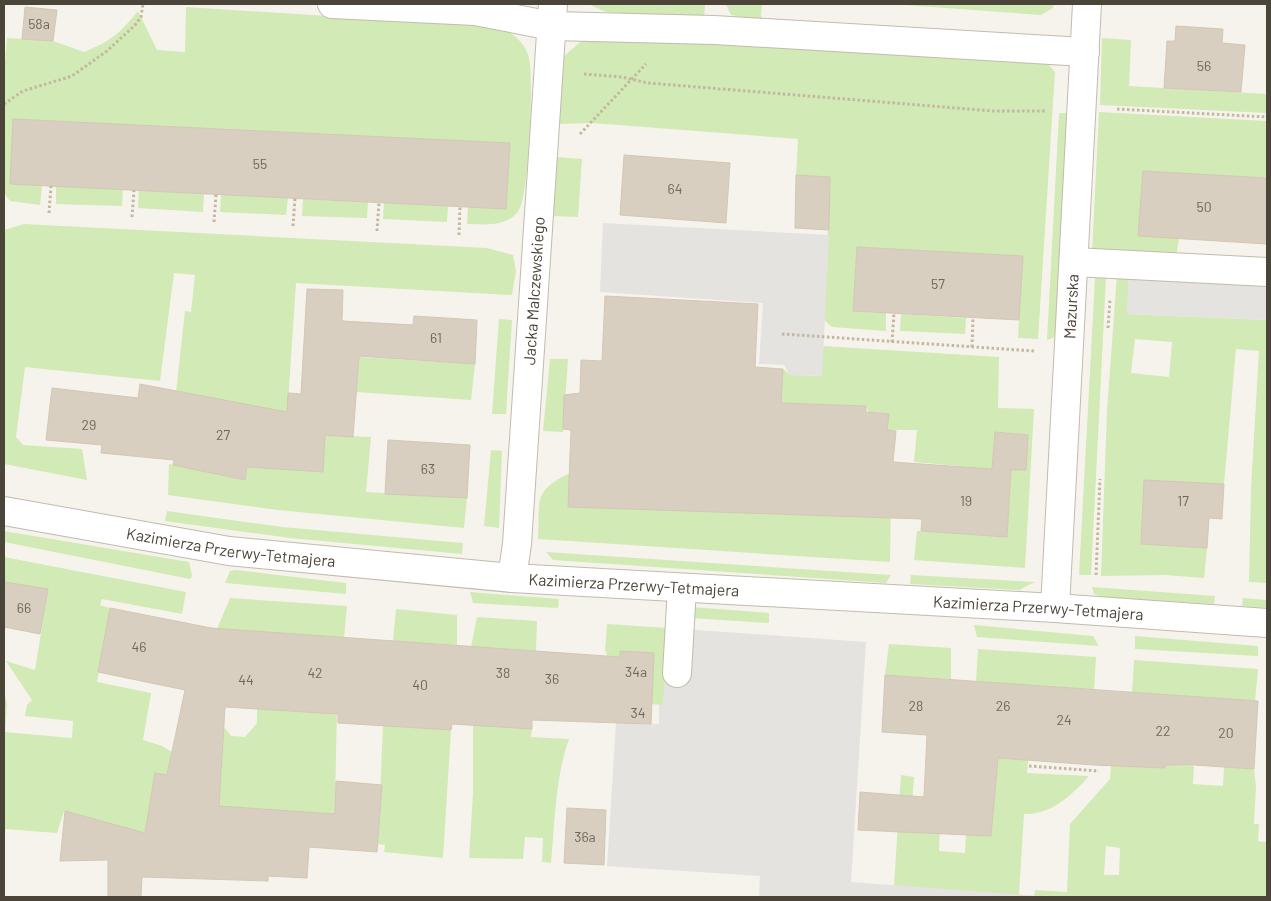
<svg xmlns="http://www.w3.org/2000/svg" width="1271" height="901" font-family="Barlow,sans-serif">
<rect width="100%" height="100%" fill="#f6f3ec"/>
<g fill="#d2eab5" fill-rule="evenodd">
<path d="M588 4H705L704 19 606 12Z"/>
<path d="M726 4H762L761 15 763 21 731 15Z"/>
<path d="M891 4H1054L1053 8 1041 15Z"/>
<path d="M186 7 498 27C513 33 525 42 529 58 534 76 529 195 519 210 507 228 485 224 467 224L468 207 506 208 509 143 14 119 42 186 40 205 10 201 4 193V74L7 38 53 41 84 52C111 41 119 34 138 11L157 50 185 52Z"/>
<path d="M591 33 1045 60 1055 72 1038 339 1018 338 1022 256 857 247 853 311 886 313V331L832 327 824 320 830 177 796 175 798 139 592 123 557 124 564 56Z"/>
<path d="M1102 38 1131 40 1129 86 1267 94V113L1100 105Z"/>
<path d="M1099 112 1267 121V178L1143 171 1138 236 1179 238 1176 258 1092 253Z"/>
<path d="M1059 113H1071L1057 331 1053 338 1047 340Z"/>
<path d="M556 157 582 159 578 217 552 216Z"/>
<path d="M56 186 123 190 122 206 56 204Z"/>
<path d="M139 190 204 194 203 212 138 208Z"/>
<path d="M221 194 288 198 286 215 220 212Z"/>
<path d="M303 199 368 202 367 218 302 216Z"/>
<path d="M384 203 448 206 447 222 383 219Z"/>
<path d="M24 224 487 248 513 255 516 271 512 295 296 283 286 433 371 437 366 492 467 498 464 528 278 510 168 495 169 464 245 480 251 449 173 419 185 311 191 312 195 275 174 273 160 381 25 367 16 437 23 445 82 449 87 480 4 464V230Z"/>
<path d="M1117 274 1129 275 1127 314 1267 320V583L1249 582 1251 488 1259 351 1236 349 1224 484 1144 480 1141 544 1207 548 1204 578 1165 575 1101 576 1107 411ZM1135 339 1172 342 1169 377 1131 373Z"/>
<path d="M1095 278H1106L1091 575H1079Z"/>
<path d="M901 314 966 318 965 334 900 331Z"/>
<path d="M499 319 512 320 506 414H492Z"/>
<path d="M823 346 999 357 998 408 1034 409 1025 568 914 560 917 531 1007 537 1011 470 1028 435 995 432 992 469 914 462 917 430H887L888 414 869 413 866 406 781 403 783 369 791 375 821 376Z"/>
<path d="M359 357 475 364 471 400 356 392Z"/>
<path d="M550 359H568L563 432 543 431Z"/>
<path d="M491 450 502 451 499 528 484 526Z"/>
<path d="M570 473 891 493 890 562 538 539C540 501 532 491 570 473Z"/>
<path d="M167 511 282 527 463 543 462 554 290 538 165 521Z"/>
<path d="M4 531 189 562 192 576 190 579 4 542Z"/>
<path d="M546 552 891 575 886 583 553 560Z"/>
<path d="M4 557 186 592 182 614 102 599 100 605 110 608 97 682 151 693 143 740 162 746 177 755 174 776 155 773 146 828 163 834V838L64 811 57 833 4 829V692L7 703 5 732 72 738 73 721 25 716 27 705 32 700 6 661 35 670 48 590 4 582Z"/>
<path d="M236 570 346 583V594L225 583 230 571Z"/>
<path d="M911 575 1035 582 1019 590 910 584Z"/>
<path d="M1092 587 1215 596 1214 604 1102 597 1094 594Z"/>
<path d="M470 592 559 599 558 608 473 603Z"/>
<path d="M230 598 347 606 344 638 217 629Z"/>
<path d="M1243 598 1267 600V608L1242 606Z"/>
<path d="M691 607 769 613V623L691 618Z"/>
<path d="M396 609 457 615V645L393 641Z"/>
<path d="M477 617 537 621 536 651 471 647Z"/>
<path d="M607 624 669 628 663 705 650 704 654 653 620 651 618 691 606 660 607 653 605 652Z"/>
<path d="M974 625 1093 636 1099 646 977 637Z"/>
<path d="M1135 636 1258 646V656L1135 649Z"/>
<path d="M889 644 951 648V679L885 675Z"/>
<path d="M978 649 1096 657 1094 690 976 682Z"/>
<path d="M1134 660 1258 669 1255 701 1132 692Z"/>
<path d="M257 709 337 712 335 796 338 840 219 806 222 762 214 760 221 723 231 736 245 737 257 723Z"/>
<path d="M473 718 532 729 531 737 569 739C555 779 555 820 551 863L542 862 543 838 525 837 523 859 469 858 473 793Z"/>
<path d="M383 726 451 730 443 858 384 852 385 845 378 844Z"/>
<path d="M999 748 1029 750 1027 773 1089 776C1072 795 1051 815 1024 814L1019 895 894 886 901 775 914 777 911 820 940 822 939 851 965 853 966 834Z"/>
<path d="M1111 765 1165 768V765L1194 766 1193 784 1223 786 1224 767 1254 769 1256 786 1254 824H1259L1258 841 1267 842V897L1034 896 1035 890 1067 892 1070 824 1110 779ZM1106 846 1120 848 1119 875H1104Z"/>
</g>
<g fill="#e5e3e0">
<path d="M603 223 829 235 822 376 790 375 784 365 759 364 763 303 600 292Z"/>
<path d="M1130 256 1267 262V320L1127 314Z"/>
<path d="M669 628 866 642 851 882 1053 897H759L760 876 607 866 616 722 659 724V704H663Z"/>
</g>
<g fill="#d8cfc1" stroke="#d3c7b4">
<path d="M25 7 57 10 53 41 22 39Z"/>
<path d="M1176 26 1223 29 1222 43 1245 45 1241 92 1164 88 1167 41H1175Z"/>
<path d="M13 119 510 143 506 209 10 184Z"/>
<path d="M624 155 730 163 726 223 620 215Z"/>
<path d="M1143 171 1267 178V244L1138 236Z"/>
<path d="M796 175 830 177 829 230 795 228Z"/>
<path d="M857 247 1023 256 1019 320 853 311Z"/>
<path d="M307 289 343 290 342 321 413 325 414 316 477 320 475 364 359 356 353 437 325 435 323 472 247 467 245 480 173 465 174 460 101 453 102 445 46 440 52 388 138 398 140 384 287 412 288 393 301 394Z"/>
<path d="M605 296 758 304 755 367 783 369 781 403 866 406V412L889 414 887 430 896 431 893 462 992 469 995 432 1028 435 1026 470H1009H1011L1007 537 921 531 922 519 568 507 571 430 563 429 564 395 580 393 581 360 602 361Z"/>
<path d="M388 440 470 445 467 498 385 494Z"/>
<path d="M1144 480 1224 484 1222 519 1209 518 1207 548 1141 544Z"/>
<path d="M4 582 48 589 40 634 4 627Z"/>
<path d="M110 608 211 628 620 657V651L654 653 651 724 532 720V729L452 724 451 730 338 723V714L225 707 219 806 335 814 336 781 382 785 377 852 309 847 307 878 268 876V881L142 877 141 897H108V860L60 861 65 811 145 833 155 773 167 775 185 690 98 672Z"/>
<path d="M885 675 1258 701 1254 769 1194 765H1165V768L1094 765 998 758 991 836 858 830 860 792 924 797 927 735 882 732Z"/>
<path d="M567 808 606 810 604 865 564 863Z"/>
</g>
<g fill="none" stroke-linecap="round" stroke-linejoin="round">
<defs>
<g id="minor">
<path d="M332 4 475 11 552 26 714 30 1085 52"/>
<path d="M1074 262 1267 272"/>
<path id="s1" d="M4 511 229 551 512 578 1055 608 1267 623"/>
<path id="s2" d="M512 578 517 544 553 4"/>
<path id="s3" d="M1055 608 1087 4"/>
<path d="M677 673 682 588"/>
</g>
</defs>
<use href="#minor" stroke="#c2bbae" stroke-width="30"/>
<g stroke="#c4b79f" stroke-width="3" stroke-dasharray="2.5 2.5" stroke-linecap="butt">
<path d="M584 74 622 77 648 83 993 111H1046"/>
<path d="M4 104 23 91 72 76 107 51 135 25 141 17 143 4"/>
<path d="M1117 109 1267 117"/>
<path d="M580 134 646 64"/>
<path d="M49 213 51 186"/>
<path d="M132 217 134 190"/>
<path d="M214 222 216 194"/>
<path d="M293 226 295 198"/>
<path d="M377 231 379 202"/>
<path d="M459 235 460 206"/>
<path d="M1108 328 1110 299"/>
<path d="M782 334 1034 351"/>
<path d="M892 342 894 313"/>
<path d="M972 347 973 318"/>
<path d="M1096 575 1100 479"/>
<path d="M1029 766 1099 771"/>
</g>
<use href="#minor" stroke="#fff" stroke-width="28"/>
</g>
<g text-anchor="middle" stroke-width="4" stroke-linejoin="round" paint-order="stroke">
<g font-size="14" fill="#6e675b">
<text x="39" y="29">58a</text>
<text x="1204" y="71">56</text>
<text x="260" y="169">55</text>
<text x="675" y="194">64</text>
<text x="1204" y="212">50</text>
<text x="938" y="289">57</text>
<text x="436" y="343">61</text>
<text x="89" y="430">29</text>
<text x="223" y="440">27</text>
<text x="428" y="474">63</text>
<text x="966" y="506">19</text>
<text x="1183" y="506">17</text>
<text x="24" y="613">66</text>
<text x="139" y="652">46</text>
<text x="636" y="677">34a</text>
<text x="315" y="678">42</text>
<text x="503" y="678">38</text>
<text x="552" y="684">36</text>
<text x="246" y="685">44</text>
<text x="420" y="690">40</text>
<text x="916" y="711">28</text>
<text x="1003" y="711">26</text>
<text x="638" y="718">34</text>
<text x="1064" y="725">24</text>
<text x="1163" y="736">22</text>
<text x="1226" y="738">20</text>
<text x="585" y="842">36a</text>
</g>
<g font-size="16" fill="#4b4439" stroke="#fff">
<text dy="6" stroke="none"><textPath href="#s2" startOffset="288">Jacka Malczewskiego</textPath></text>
<text dy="6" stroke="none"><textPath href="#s3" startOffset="302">Mazurska</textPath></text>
<text dy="6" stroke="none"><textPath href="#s1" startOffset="230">Kazimierza Przerwy-Tetmajera</textPath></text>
<text dy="6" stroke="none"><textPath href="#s1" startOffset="635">Kazimierza Przerwy-Tetmajera</textPath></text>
<text dy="6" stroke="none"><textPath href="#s1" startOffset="1040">Kazimierza Przerwy-Tetmajera</textPath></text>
</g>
</g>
<rect width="1271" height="901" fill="none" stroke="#4b4439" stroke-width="10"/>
</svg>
